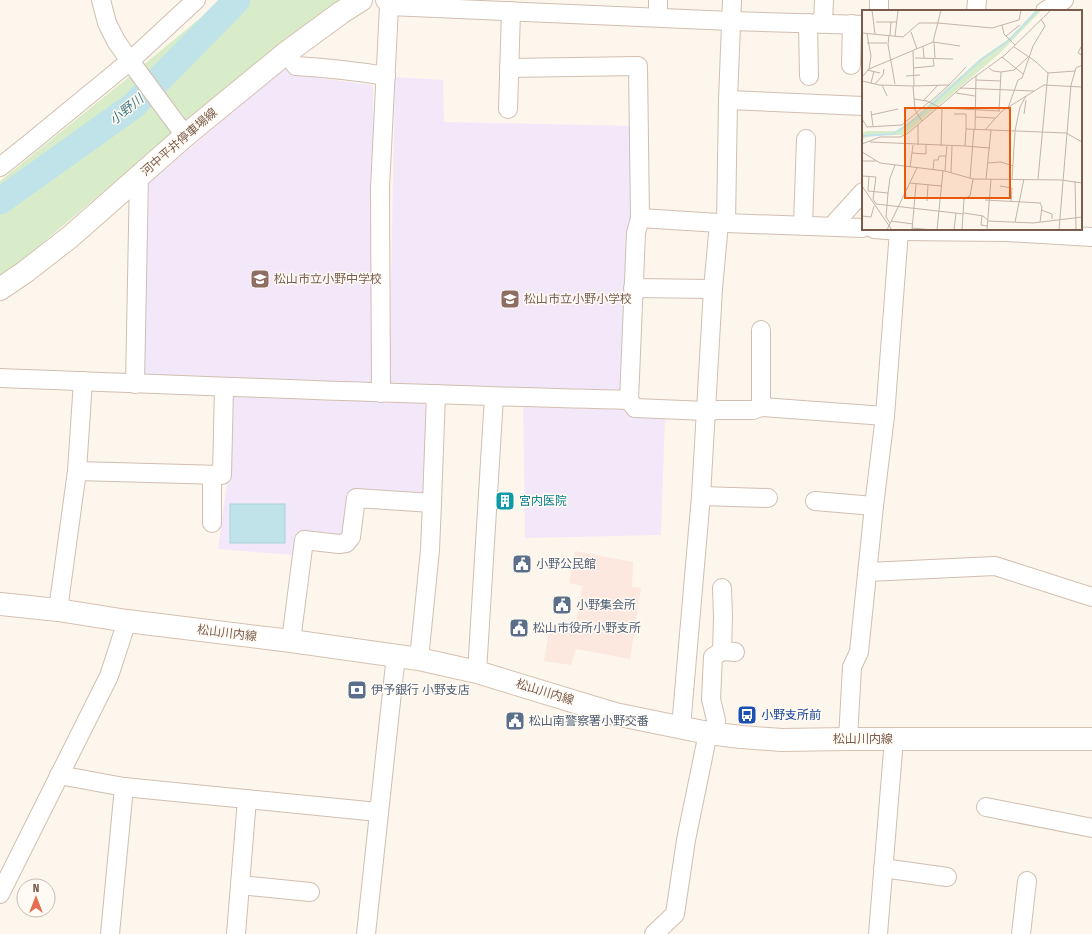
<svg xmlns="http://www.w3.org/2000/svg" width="1092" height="934" font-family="'Fira Sans Condensed','Noto Sans JP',sans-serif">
<rect width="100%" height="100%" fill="#fdf6ec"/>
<path fill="#fde8e0" d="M575 551 633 562 632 587 641 588 630 659 576 649 571 665 544 661 550 625 575 627 582 586 569 583Z"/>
<g fill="#f3e8fa">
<path d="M284 68 296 75 373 85 376 398 421 402 428 407 425 497 351 490 345 533 337 537 298 533 292 555 218 549 227 483 232 379 143 375 149 183Z"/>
<path d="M395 77 443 80 444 122 636 126 634 214 623 409 665 417 661 535 525 538 523 392 389 384Z"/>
</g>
<path fill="#d8ecc9" d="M222 0H346L163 141 0 279V181L125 80Z"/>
<rect fill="#bfe3e8" stroke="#a5d3da" x="230" y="504" width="55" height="39"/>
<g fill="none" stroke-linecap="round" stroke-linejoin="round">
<path stroke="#bfe3e8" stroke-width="27" d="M0 201 133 106 237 0"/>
<defs>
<g id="minor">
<path d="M101 0 107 23 116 41 130 61 178 126 186 135"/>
<path d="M389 6 731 21 863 25"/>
<path d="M879 11V0"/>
<path d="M976 11 977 0"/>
<path d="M1045 11 1064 0"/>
<path d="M658 17V0"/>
<path d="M808 23 809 76"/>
<path d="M823 23 824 0"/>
<path d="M286 53 296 66C327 68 356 71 386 76"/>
<path d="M851 65 852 24"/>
<path d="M509 68 638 66 640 218"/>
<path d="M728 100 863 106"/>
<path d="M508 109 511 11"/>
<path d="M0 167 30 143 130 61 196 0"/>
<path d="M726 223 728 100 732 0"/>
<path d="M803 225 806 139"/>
<path d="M832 226 863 192"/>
<path d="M874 229 899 231 1006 232 1092 237"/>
<path d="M633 288 713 289"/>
<path d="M761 330V407"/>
<path d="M0 378C210 386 419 395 629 400L636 233 640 218 719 223H726L863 228"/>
<path d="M135 384 139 176"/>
<path d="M381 393 380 188 389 6 385 0"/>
<path d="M629 400 635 408 706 411 719 410H753L761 407 885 416"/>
<path d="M77 471 222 475 224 387"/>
<path d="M701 496 768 498"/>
<path d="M815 501 874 506"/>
<path d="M212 523V476"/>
<path d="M868 572 995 566 1092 597"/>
<path d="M722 588 723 617 722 651"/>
<path d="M58 610 77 471 83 381"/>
<path d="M291 641 304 540 339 544 346 543 351 537 356 498 432 503 436 394"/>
<path d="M419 659 430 550 432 503"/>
<path d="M477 672 494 397"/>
<path d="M681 727 701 496 713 289 719 223"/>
<path d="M715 734 716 720 711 699 713 657 722 651 735 652"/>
<path d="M848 739 852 667 859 652 874 506 885 416 899 231"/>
<path d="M59 775 124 787 378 812"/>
<path d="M986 807 1092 828"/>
<path d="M883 868 947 877"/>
<path d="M240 885 310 892"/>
<path d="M0 894 109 676 127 621"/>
<path d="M110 934 124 787"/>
<path d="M236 934 247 799"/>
<path d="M366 934 396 655"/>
<path d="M654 934 675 914 686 840 708 733"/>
<path d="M878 934 894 739"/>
<path d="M1021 934 1027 881"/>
</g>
<g id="secondary">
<path d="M0 289 25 272 70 237 186 135 286 53 342 12 361 0"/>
<path d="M0 604 58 610 127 621 291 641 419 659 477 672 615 714 708 733 741 737 782 740 848 739H1092"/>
</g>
</defs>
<use href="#minor" stroke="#d1beb0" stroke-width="20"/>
<use href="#secondary" stroke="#d6c0b0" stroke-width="24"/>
<use href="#minor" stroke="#fff" stroke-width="18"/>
<use href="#secondary" stroke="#fff" stroke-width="22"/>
</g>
<defs>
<symbol id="school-square" viewBox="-11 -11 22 22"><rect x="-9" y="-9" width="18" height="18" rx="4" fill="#8d6e63" stroke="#fffaf3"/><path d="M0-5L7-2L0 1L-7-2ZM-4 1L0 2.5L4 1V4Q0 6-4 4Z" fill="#fff"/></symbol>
<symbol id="building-square" viewBox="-11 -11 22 22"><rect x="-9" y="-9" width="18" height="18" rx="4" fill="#0f9aa8" stroke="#fffaf3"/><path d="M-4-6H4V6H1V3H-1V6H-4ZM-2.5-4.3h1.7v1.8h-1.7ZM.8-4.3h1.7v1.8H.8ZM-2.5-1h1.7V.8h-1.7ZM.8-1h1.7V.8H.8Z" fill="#fff"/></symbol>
<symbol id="civic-square" viewBox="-11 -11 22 22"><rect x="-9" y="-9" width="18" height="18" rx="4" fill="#5c6f8a" stroke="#fffaf3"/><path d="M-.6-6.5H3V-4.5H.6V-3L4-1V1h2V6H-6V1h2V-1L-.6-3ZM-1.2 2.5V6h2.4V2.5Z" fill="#fff"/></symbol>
<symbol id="bank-square" viewBox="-11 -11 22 22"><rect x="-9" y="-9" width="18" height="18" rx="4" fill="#5c6f8a" stroke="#fffaf3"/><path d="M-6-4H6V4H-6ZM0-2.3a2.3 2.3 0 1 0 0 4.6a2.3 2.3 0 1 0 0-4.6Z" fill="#fff"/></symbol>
<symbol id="bus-square" viewBox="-11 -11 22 22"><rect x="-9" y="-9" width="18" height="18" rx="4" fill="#1a4fb4" stroke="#fffaf3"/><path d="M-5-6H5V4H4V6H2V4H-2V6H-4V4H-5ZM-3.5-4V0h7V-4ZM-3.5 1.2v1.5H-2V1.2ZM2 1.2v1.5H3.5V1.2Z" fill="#fff"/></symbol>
</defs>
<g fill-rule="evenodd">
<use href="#school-square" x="249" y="268" width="22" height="22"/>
<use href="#school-square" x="499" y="288" width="22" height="22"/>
<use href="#building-square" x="494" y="490" width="22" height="22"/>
<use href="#civic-square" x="511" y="553" width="22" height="22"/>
<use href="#civic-square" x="551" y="594" width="22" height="22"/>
<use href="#civic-square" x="508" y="617" width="22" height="22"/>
<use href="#bank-square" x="346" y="679" width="22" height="22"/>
<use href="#bus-square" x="736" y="704" width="22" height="22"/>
<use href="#civic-square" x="504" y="710" width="22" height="22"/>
</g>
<g text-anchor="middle" stroke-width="3" stroke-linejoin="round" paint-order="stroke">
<g font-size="12" fill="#7a5c4d" stroke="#fffaf3">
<text transform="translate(179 142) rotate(-41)" y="4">河中平井停車場線</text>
<text transform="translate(227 633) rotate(7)" y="4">松山川内線</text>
<text transform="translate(545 692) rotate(17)" y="4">松山川内線</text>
<text x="863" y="743">松山川内線</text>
</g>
<g font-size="12" fill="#785e54" stroke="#fffaf3" text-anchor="start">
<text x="274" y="283">松山市立小野中学校</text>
<text x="524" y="303">松山市立小野小学校</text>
</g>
<g font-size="12" fill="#0d838f" stroke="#fffaf3" text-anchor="start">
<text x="519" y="505">宮内医院</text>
</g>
<g font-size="12" fill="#4e5e75" stroke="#fffaf3" text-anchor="start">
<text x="536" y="568">小野公民館</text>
<text x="576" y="609">小野集会所</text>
<text x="533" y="632">松山市役所小野支所</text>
<text x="371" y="694">伊予銀行 小野支店</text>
<text x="529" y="725">松山南警察署小野交番</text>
</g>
<g font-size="12" fill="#164399" stroke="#fffaf3" text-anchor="start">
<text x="761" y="719">小野支所前</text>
</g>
<g font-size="13" font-style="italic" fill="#437c86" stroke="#fffaf3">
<text transform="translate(126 109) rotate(-39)" y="5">小野川</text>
</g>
</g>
<g transform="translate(862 10)">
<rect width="220" height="220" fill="#fdf6ec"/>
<path d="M174 0H180L137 44 42 125H11L0 129V123L5 121H34L41 117 118 49 148 28Z" fill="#d8ecc9"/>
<path fill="none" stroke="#bfe3e8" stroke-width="2" d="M0 126 31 124 55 108 120 49 146 31 176 0"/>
<path fill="none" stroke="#c5b3a7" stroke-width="1" d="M9 0H104M10 0 13 24M14 12H34M76 13 130 18 157 10 159 0M140 15 142 24 153 35M49 22 55 39M0 23 41 27 57 13H76M5 24 9 46 7 59M27 25 26 35 33 74M28 25 29 12M33 26 36 1M144 26 158 15M71 32 79 0M72 32 73 48M5 33H25M220 35 216 43 220 45M61 36 62 48M152 37 173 51 186 63 213 61M51 41 52 76M140 47 161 64M53 48 91 49M51 58 72 56 71 48M127 58 131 61 139 62M5 60 18 63M44 66 58 65M0 67 7 59 71 32 98 36M114 70 139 71M0 71 17 75 51 76 53 100 60 111M9 73 12 61M13 74 21 65 22 59M20 75 25 86M51 76 87 75 104 57M98 78 172 81M94 83 113 86M52 89 65 91 77 97M62 90 76 75M68 92 87 75M80 98 138 101M146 98 156 70 160 68 171 36 183 16 179 9M9 101 11 116M137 101 139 62 152 60 166 47M92 104H104V119M162 104 164 90M9 105 36 99M113 107 133 108M0 109 5 117 40 115 67 92M113 119 114 66M123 120 140 101 182 75 220 77M8 132 103 136 104 119 204 123 220 132M0 134 18 127H38L45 124 107 71 143 45 189 0M56 135V115M79 136 80 98M103 136 128 138M0 142 18 153 83 161 111 169 199 170 220 173M50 143 64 144V135M0 151H14M126 153 139 152 151 156M48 157 51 135M71 160 72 150H76L77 146H84L85 136M83 161 84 146M89 163 90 136M0 166 14 167 11 189 14 194 102 204M7 166 6 181 26 183 24 207 28 213M108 168 112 119M124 169 129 120M150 169 153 121 158 97 164 86M176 169 186 63M213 171 214 220M48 173 79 176M0 176 30 220M138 176 150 178 149 192M26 183 28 168 33 155M123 190 179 193M65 191 66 175M178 193 180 197 178 212M179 200 190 204V209M102 203 121 206 126 210M0 206 9 207 12 196M120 206 119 215 125 216M29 211 51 214M126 211 171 213 220 207M153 212 162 169M50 218 71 220M25 220 55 158M50 220 54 174M75 220 81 161M92 220 94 203M100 220 102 189 108 186 111 169M125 220 129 169M197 220 209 75 214 58 220 55"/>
<path fill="#e8590c" fill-opacity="0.15" stroke="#e8590c" stroke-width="2" d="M43 98H148V188H43Z"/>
<rect width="220" height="220" fill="none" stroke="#7a5c4d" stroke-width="2"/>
</g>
<g transform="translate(36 898)"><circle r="19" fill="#fffaf3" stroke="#cabbb1"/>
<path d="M0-3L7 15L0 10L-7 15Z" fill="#e76f51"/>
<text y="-6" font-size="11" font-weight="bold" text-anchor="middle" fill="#7a5c4d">N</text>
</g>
</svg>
